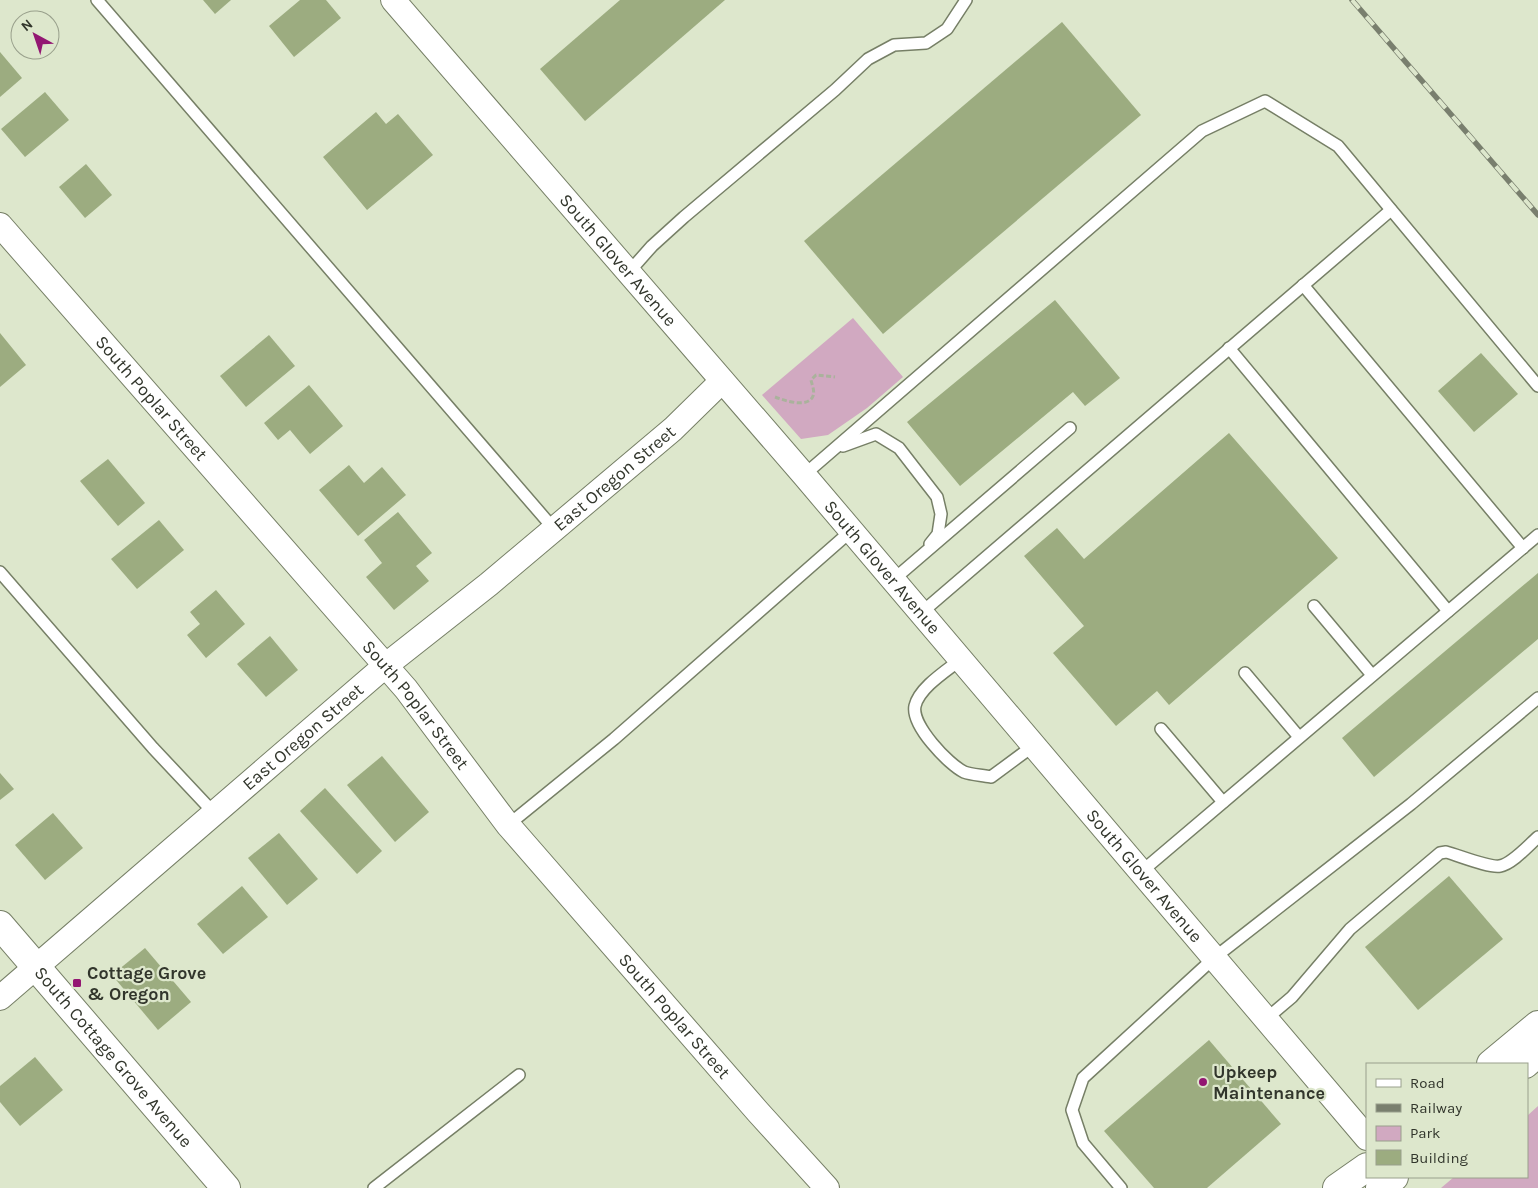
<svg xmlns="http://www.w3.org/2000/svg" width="1538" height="1188" font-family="Karla,sans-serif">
<rect width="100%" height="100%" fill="#dde7cc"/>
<g fill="#d1a9c1">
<path d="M853 318 903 377 867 408 828 435 801 439 762 395Z"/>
<path d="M1538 1106V1188H1441L1454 1177H1527V1116Z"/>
</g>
<g fill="#9cac80">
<path d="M203 0H231L215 14Z"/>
<path d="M300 0H326L341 18 294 57 269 26Z"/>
<path d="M620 0H725L585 121 540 69Z"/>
<path d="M1062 22 1141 115 883 334 804 241Z"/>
<path d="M0 52 22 78 0 97Z"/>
<path d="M45 92 69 120 25 157 1 129Z"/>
<path d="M376 112 386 124 398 114 433 155 367 210 323 157Z"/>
<path d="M86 164 112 195 85 218 59 187Z"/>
<path d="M1055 300 1120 378 1085 406 1073 392 960 486 907 422Z"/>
<path d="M0 333 26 365 0 387Z"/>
<path d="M269 335 295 366 246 407 220 376Z"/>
<path d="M1481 353 1518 394 1474 432 1438 391Z"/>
<path d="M309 385 343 426 310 454 290 430 278 440 264 423Z"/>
<path d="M1229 433 1338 558 1169 705 1157 691 1116 726 1053 653 1084 626 1024 556 1057 528 1084 559Z"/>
<path d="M108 459 145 503 118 526 80 481Z"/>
<path d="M349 465 364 483 382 467 406 495 358 536 319 490Z"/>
<path d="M398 512 432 553 416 566 429 581 394 610 366 577 382 563 364 540Z"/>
<path d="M159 520 184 550 137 589 111 559Z"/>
<path d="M1538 573V639L1374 777 1342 738Z"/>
<path d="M216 590 245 624 206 658 187 635 200 624 190 612Z"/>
<path d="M270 636 298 670 266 697 237 664Z"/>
<path d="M382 756 429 812 395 842 347 785Z"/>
<path d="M0 773 14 789 0 800Z"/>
<path d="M325 788 382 851 357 874 300 811Z"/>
<path d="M53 813 83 848 45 880 15 845Z"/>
<path d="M279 833 318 879 287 905 248 858Z"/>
<path d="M1449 876 1503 939 1418 1010 1365 947Z"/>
<path d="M242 886 268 917 223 954 197 924Z"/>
<path d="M145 948 191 1002 158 1030 112 975Z"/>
<path d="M1209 1040 1281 1124 1207 1188H1154L1104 1131Z"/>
<path d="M35 1057 63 1090 20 1126 0 1102V1086Z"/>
</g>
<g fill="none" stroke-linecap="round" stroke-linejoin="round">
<defs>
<g id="lane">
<path d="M97 0 554 529"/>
<path d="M628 273 652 246 684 217 835 90 868 59 894 45 926 43 947 29 966 0"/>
<path d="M1303 285 1523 548"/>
<path d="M1229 348 1448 611"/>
<path d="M843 446 876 434 899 448 937 497 941 514 938 534 930 544"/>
<path d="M804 475 1202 131 1265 101 1338 146 1538 386"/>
<path d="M0 572 153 748 215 814"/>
<path d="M893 580 1070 428"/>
<path d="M1314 606 1372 675"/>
<path d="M921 613 1391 210"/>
<path d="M960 660C946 671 919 688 915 706 911 725 948 764 964 772 972 775 983 775 991 777L1033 746"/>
<path d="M1245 673 1299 737"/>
<path d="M1161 729 1223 802"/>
<path d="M508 825 614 739 851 531"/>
<path d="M1141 872 1538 535"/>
<path d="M1266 1019 1292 997 1350 929 1440 853 1446 852C1458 855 1489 868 1500 866 1512 864 1529 845 1538 837"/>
<path d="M374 1188 519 1075"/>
<path d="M1121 1188 1083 1143 1072 1110 1083 1078 1214 958 1411 804 1538 698"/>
</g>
<g id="street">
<path id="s1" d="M393 0 804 475 1367 1138"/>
<path id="s2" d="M0 225 406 689 508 825 758 1112 827 1188"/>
<path id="s3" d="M0 998 385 666 489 584 673 429 722 381"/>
</g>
<g id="secondary">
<path id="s4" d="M0 925 226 1188"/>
<path d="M1491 1064 1538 1025"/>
<path d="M1525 1064 1538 1053"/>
<path d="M1337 1188 1367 1167"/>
<path d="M1380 1188 1394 1177"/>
</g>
</defs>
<use href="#lane" stroke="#767f66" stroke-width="14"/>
<use href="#street" stroke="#767f66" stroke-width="26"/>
<use href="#secondary" stroke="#767f66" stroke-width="30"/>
<path stroke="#aab29c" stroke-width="3" stroke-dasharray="5 2.5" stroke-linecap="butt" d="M775 397C783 400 808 409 813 396 815 391 812 385 811 380L816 375 835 377"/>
<use href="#lane" stroke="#fff" stroke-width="11"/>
<use href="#street" stroke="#fff" stroke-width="24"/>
<use href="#secondary" stroke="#fff" stroke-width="28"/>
<defs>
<path id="rail" d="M1352 0 1538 215"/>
</defs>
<use href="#rail" stroke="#797f6e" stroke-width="5.5"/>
<use href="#rail" stroke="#dde7cc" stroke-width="4" stroke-dasharray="11" stroke-linecap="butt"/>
</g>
<g fill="#931772" stroke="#dde7cc" stroke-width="2">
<rect x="72" y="978" width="10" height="10" rx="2.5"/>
<circle cx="1203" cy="1082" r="5"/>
</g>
<g text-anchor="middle" stroke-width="4.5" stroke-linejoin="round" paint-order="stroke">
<g font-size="18" fill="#32362c" stroke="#dde7cc">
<text dy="6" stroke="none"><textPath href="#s1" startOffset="344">South Glover Avenue</textPath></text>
<text dy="6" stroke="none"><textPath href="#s2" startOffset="230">South Poplar Street</textPath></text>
<text dy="6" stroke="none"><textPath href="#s3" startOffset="805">East Oregon Street</textPath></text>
<text dy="6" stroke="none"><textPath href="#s1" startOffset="749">South Glover Avenue</textPath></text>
<text dy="6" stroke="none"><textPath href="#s2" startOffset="635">South Poplar Street</textPath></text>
<text dy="6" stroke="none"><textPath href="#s3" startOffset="400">East Oregon Street</textPath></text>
<text dy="6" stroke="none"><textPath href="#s1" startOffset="1154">South Glover Avenue</textPath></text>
<text dy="6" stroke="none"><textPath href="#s2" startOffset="1040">South Poplar Street</textPath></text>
<text dy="6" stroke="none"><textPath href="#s4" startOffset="174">South Cottage Grove Avenue</textPath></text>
</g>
<g font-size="18" font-weight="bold" fill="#32362c" stroke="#dde7cc" text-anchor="start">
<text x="87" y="979">Cottage Grove<tspan x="87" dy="21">&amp; Oregon</tspan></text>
<text x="1213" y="1078">Upkeep<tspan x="1213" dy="21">Maintenance</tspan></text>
</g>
</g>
<rect x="1366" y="1063" width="162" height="115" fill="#dde7cc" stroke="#99a08c"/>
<rect x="1376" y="1079" width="25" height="8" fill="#ffffff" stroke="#99a08c"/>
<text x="1410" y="1088" font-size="15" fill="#32362c">Road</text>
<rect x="1376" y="1104" width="25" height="8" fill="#797f6e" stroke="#99a08c"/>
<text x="1410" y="1113" font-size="15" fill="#32362c">Railway</text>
<rect x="1376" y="1126" width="25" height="15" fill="#d1a9c1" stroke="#99a08c"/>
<text x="1410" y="1138" font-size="15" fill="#32362c">Park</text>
<rect x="1376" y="1150" width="25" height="15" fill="#9cac80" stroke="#99a08c"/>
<text x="1410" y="1163" font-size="15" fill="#32362c">Building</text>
<g transform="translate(35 35) rotate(320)"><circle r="24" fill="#dde7cc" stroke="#99a08c"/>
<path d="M0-4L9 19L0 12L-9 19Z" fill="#931772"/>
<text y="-8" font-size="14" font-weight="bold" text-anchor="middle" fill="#32362c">N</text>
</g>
</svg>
